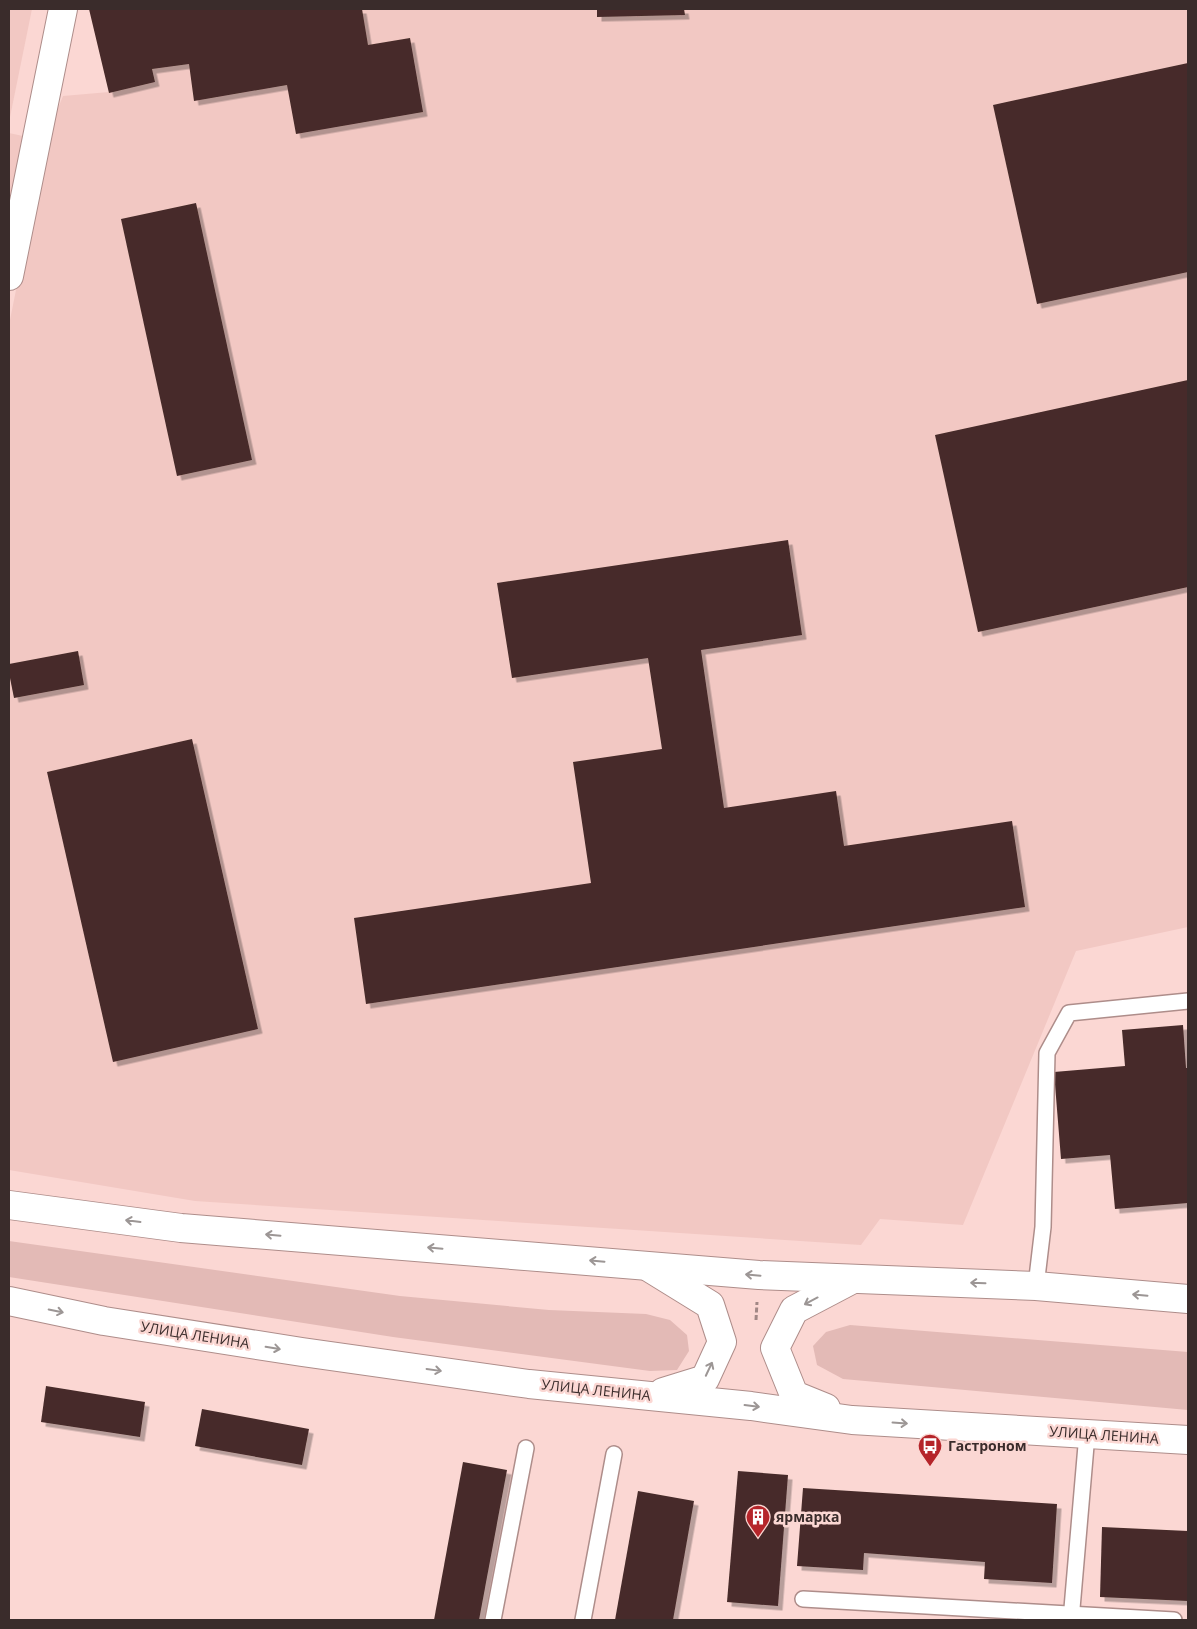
<svg xmlns="http://www.w3.org/2000/svg" width="1197" height="1629" font-family="'Open Sans',sans-serif">
<defs>
<filter id="shadow"><feDropShadow dx="4.5" dy="4.5" stdDeviation="0" flood-color="#0004"/></filter>
</defs>
<rect width="100%" height="100%" fill="#fbd7d3"/>
<g fill="#f2c8c3">
<path d="M9 9H32L9 122Z"/>
<path d="M89 9H1188V927L1076 951 963 1225 880 1219 861 1245 195 1201 9 1170V325L47 135 63 96 109 92Z"/>
<path d="M9 133 32 138 9 246Z"/>
</g>
<g fill="#e3bab6">
<path d="M9 1241 400 1296 549 1310 646 1314 670 1320 687 1335 689 1351 677 1370 650 1371 393 1337 9 1277Z"/>
<path d="M850 1325 1188 1352V1410L843 1379 817 1365 813 1346 826 1332Z"/>
</g>
<g fill="#462b29" filter="url(#shadow)">
<path d="M89 9H362L368 45 410 38 423 112 296 134 287 85 194 101 189 64 152 69 155 82 109 93Z"/>
<path d="M597 9H684L685 15 597 17Z"/>
<path d="M1188 63V272L1037 304 993 105Z"/>
<path d="M196 203 252 460 177 476 121 219Z"/>
<path d="M1188 380V587L978 632 935 435Z"/>
<path d="M788 540 802 635 701 650 724 808 836 791 844 846 1012 821 1025 907 366 1004 354 918 591 883 573 762 662 749 648 658 512 678 497 583Z"/>
<path d="M78 651 84 685 14 698 9 673V664Z"/>
<path d="M192 739 258 1029 113 1062 47 772Z"/>
<path d="M1183 1025 1186 1068H1188V1203L1115 1209 1110 1155 1061 1159 1054 1072 1125 1066 1122 1030Z"/>
<path d="M46 1386 145 1402 140 1437 41 1422Z"/>
<path d="M202 1409 309 1429 302 1465 195 1446Z"/>
<path d="M463 1462 507 1470 479 1620H434Z"/>
<path d="M738 1471 788 1475 778 1606 727 1602Z"/>
<path d="M803 1488 1057 1504 1052 1583 984 1579 985 1562 864 1553 863 1570 797 1566Z"/>
<path d="M638 1491 694 1501 673 1620H615Z"/>
<path d="M1102 1527 1188 1531V1601L1100 1597Z"/>
</g>
<g fill="none" stroke-linecap="round" stroke-linejoin="round">
<defs>
<g id="lane">
<path d="M1036 1286 1043 1227 1047 1053 1069 1013 1188 1001"/>
<path d="M803 1599 1174 1620"/>
<path d="M493 1620 526 1448"/>
<path d="M583 1620 614 1454"/>
<path d="M1071 1620 1087 1434"/>
</g>
<path id="street" d="M9 276 63 9"/>
<g id="secondary">
<path d="M9 1205 181 1228 759 1275 1036 1286 1188 1299"/>
<path d="M650 1268 710 1305 722 1342 705 1379 663 1392"/>
<path d="M9 1301 104 1321 302 1352 529 1384 751 1406 852 1420 1188 1440"/>
<path d="M826 1408 794 1395 775 1348 794 1310 853 1279"/>
</g>
</defs>
<use href="#lane" stroke="#ae8d8a" stroke-width="18"/>
<use href="#street" stroke="#ae8d8a" stroke-width="30"/>
<use href="#secondary" stroke="#ae8d8a" stroke-width="30"/>
<path stroke="#a18785" stroke-width="3" stroke-dasharray="5 2.5" stroke-linecap="butt" d="M756 1320 757 1302"/>
<use href="#lane" stroke="#fff" stroke-width="15"/>
<use href="#street" stroke="#fff" stroke-width="28"/>
<use href="#secondary" stroke="#fff" stroke-width="28"/>
</g>
<defs><path id="oneway-shaft" d="M-6 0H5M1.5-3L5.5 0L1.5 3" fill="none" stroke-width="1.6" stroke-linecap="round" stroke-linejoin="round" transform="scale(1.25)"/></defs>
<g stroke="#9c9695">
<use href="#oneway-shaft" transform="translate(133 1221) rotate(-173)"/>
<use href="#oneway-shaft" transform="translate(273 1235) rotate(-175)"/>
<use href="#oneway-shaft" transform="translate(435 1248) rotate(-175)"/>
<use href="#oneway-shaft" transform="translate(597 1261) rotate(-175)"/>
<use href="#oneway-shaft" transform="translate(753 1275) rotate(-175)"/>
<use href="#oneway-shaft" transform="translate(978 1283) rotate(-178)"/>
<use href="#oneway-shaft" transform="translate(1140 1295) rotate(-175)"/>
<use href="#oneway-shaft" transform="translate(811 1301) rotate(152)"/>
<use href="#oneway-shaft" transform="translate(56 1311) rotate(12)"/>
<use href="#oneway-shaft" transform="translate(273 1348) rotate(9)"/>
<use href="#oneway-shaft" transform="translate(709 1369) rotate(-65)"/>
<use href="#oneway-shaft" transform="translate(434 1370) rotate(8)"/>
<use href="#oneway-shaft" transform="translate(752 1406) rotate(7)"/>
<use href="#oneway-shaft" transform="translate(900 1423) rotate(4)"/>
</g>
<defs>
<symbol id="bus-pin" viewBox="-11 -11 22 30"><path d="M0 17L-7.5 6A9.5 9.5 0 1 1 7.5 6Z" fill="#b5252a" stroke="#fbd7d3"/><path d="M-5-6H5V4H4V6H2V4H-2V6H-4V4H-5ZM-3.5-4V0h7V-4ZM-3.5 1.2v1.5H-2V1.2ZM2 1.2v1.5H3.5V1.2Z" fill="#fff"/></symbol>
<symbol id="building-pin" viewBox="-11 -11 22 30"><path d="M0 17L-7.5 6A9.5 9.5 0 1 1 7.5 6Z" fill="#b5252a" stroke="#fbd7d3"/><path d="M-4-6H4V6H1V3H-1V6H-4ZM-2.5-4.3h1.7v1.8h-1.7ZM.8-4.3h1.7v1.8H.8ZM-2.5-1h1.7V.8h-1.7ZM.8-1h1.7V.8H.8Z" fill="#fff"/></symbol>
</defs>
<g fill-rule="evenodd">
<use href="#bus-pin" x="916" y="1432" width="28" height="38"/>
<use href="#building-pin" x="744" y="1503" width="28" height="38"/>
</g>
<g text-anchor="middle" stroke-width="5" stroke-linejoin="round" paint-order="stroke">
<g font-size="14" fill="#3a2c2b" stroke="#fbd7d3">
<text transform="translate(195 1335) rotate(9)" y="5">УЛИЦА ЛЕНИНА</text>
<text transform="translate(596 1390) rotate(6)" y="5">УЛИЦА ЛЕНИНА</text>
<text transform="translate(1104 1435) rotate(4)" y="5">УЛИЦА ЛЕНИНА</text>
</g>
<g font-size="14" font-weight="bold" fill="#3a2c2b" stroke="#fbd7d3" text-anchor="start">
<text x="948" y="1451">Гастроном</text>
<text x="776" y="1522">ярмарка</text>
</g>
</g>
<rect width="1197" height="1629" fill="none" stroke="#3a2c2b" stroke-width="20"/>
</svg>
